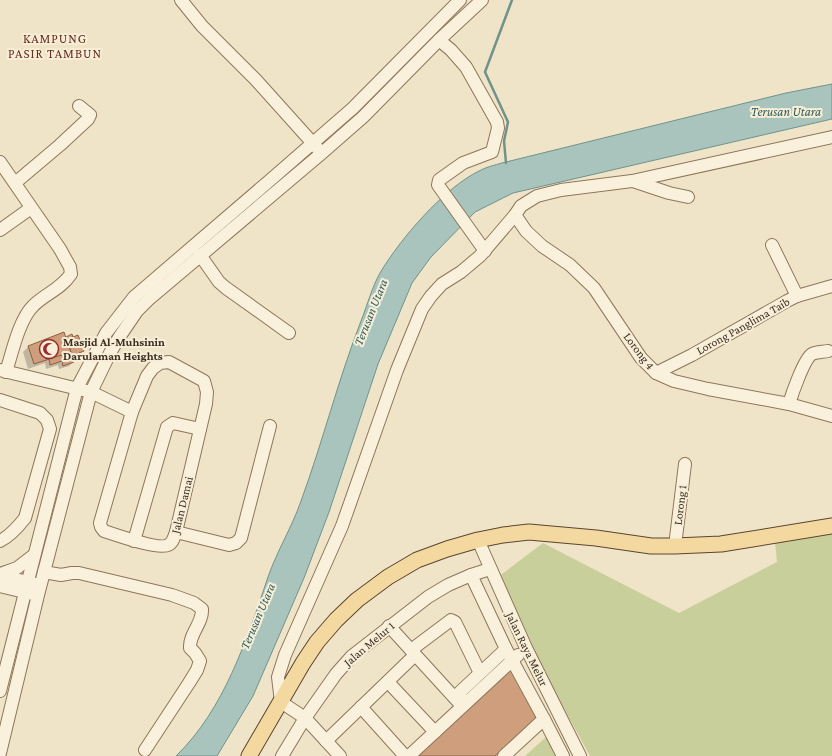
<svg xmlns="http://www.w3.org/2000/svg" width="832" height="756" font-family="'Crimson Pro',serif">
<rect width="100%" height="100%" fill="#f0e4c8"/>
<g fill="#c9cf9b">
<path d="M832 534V756H590L527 641 498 577 543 543 679 613 777 562 775 542Z"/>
<path d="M546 737 556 756H525Z"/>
</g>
<path fill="#a9c4bc" stroke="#6f938a" d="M832 84V119L513 193 475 212 431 257 412 283 378 364 329 512 304 578 253 696 217 756H176C224 710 247 639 268 577 277 551 292 527 301 501 323 441 338 380 361 321 367 306 372 287 380 273 400 239 444 188 479 171 486 167 495 165 502 163L786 93Z"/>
<path fill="#0003" d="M72 336 82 351 72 359 73 362 69 366 59 369 58 365 46 369 45 363 28 369 23 352 29 346Z"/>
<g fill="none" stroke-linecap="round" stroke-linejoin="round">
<path stroke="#6f938a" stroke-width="2.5" d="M506 163 504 141 508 122 485 72 512 0"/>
</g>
<g fill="#cf9f7d" stroke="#8d5f41">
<path d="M64 332 71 352 34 364 28 346Z"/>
<path d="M72 334 73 337 78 335 84 351 79 353 80 355 73 357 74 362 63 366 62 361 50 365 49 359 71 352 66 337Z"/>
<path d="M511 669 538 717 495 756H418Z"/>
</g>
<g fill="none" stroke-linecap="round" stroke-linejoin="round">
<defs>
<g id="minor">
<path d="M181 0 202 26 256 80 318 149"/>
<path d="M439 40 451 50 466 67 497 122 498 128 492 152 463 163 439 180 438 185 485 251"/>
<path d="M0 162 60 249 70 267 71 274C60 290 46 293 33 306 19 320 12 353 6 372"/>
<path d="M633 181 669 193 688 197"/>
<path d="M15 183 60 145 88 119 90 115 79 106"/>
<path d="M515 215 526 231 542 246 570 265 594 288 641 358 656 373 674 381 708 389 789 404 832 416"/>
<path d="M0 230 31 208"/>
<path d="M772 245 797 296"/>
<path d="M200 255 219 282 226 288 289 333"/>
<path d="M169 362 204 381 207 392 206 404 176 532C174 537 173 543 168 545 159 550 116 535 104 531L101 527 100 523 132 412 147 376 153 368 160 363Z"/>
<path d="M0 370 91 392 132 412"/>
<path d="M656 373 692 355 787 301 797 296 832 286"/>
<path d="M0 400 40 413 47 420 50 429 25 518C18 527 10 536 0 541"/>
<path d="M789 404C792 394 804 359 812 354 816 352 823 352 828 351"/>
<path d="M176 532 229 545 236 543 241 538 270 426"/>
<path d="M478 540 526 648 580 756"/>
<path d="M134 541 167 427 173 423 200 429"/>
<path d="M675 546 685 464"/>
<path d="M44 572 61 575 72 573H79L172 595 194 603 202 609C203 623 189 634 190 648L195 653 200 661 197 670 189 683 145 750"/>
<path d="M0 574 17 568 34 555"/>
<path d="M0 575 35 584"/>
<path d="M471 575 506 649 544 719 563 756"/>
<path d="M0 586 33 594"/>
<path d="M389 626 462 706"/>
<path d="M411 650 451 620 455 622 480 673"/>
<path d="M388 682 435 732"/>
<path d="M0 691 77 388 106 333 134 297 268 182 353 108 460 0"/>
<path d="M466 703 459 696 460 692 506 649"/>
<path d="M361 707 405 756"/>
<path d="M326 741 415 655"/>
<path d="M0 753 38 595 91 392 110 353 120 336 137 311 148 300 322 153 363 117 439 40 482 0"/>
<path d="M282 756 305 718 336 674 352 656 428 597 448 585 471 575 490 569"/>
<path d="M340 756 305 718 281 702 278 677 285 655 342 526 397 370 422 309 431 296 442 284 461 272 480 256 515 215 521 206 537 196 561 190 632 181 832 137"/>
<path d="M409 756 518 655"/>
<path d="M504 756 544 719"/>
</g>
<path id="major" d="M249 756 303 663 317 642 336 620 357 600 388 577 417 560 447 549 478 540 503 535 529 532 596 538 651 546H675L721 544 832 526"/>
</defs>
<use href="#minor" stroke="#8d765c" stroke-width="14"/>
<use href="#major" stroke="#5b4430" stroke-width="17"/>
<use href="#minor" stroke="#faf1dc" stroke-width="12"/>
<use href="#major" stroke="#f3d9a0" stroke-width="15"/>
</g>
<defs>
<symbol id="mosque-ring" viewBox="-11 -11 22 22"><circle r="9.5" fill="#f7eed8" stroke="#9e2a2b" stroke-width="1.5"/><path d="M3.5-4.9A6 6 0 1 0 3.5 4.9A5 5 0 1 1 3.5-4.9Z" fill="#9e2a2b"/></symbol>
</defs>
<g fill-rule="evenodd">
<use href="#mosque-ring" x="38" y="338" width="22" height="22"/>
</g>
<g text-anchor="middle" stroke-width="4" stroke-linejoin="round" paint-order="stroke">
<g font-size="12" fill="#3d2e20" stroke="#f7eed8">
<text transform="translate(743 326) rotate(-29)" y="4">Lorong Panglima Taib</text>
<text transform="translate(639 351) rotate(53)" y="4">Lorong 4</text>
<text transform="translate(182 505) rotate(-76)" y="4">Jalan Damai</text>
<text transform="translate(680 505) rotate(-83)" y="4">Lorong 1</text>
<text transform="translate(369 644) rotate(-40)" y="4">Jalan Melur 1</text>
<text transform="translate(527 649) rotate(64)" y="4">Jalan Raya Melur</text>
</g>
<g font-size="12" font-weight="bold" fill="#3d2e20" stroke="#f7eed8" text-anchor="start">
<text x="63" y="346">Masjid Al-Muhsinin<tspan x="63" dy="14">Darulaman Heights</tspan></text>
</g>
<g font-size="13" letter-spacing="1" fill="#6b2e1e" stroke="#f7eed8">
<text x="55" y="43">KAMPUNG<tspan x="55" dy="15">PASIR TAMBUN</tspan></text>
</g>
<g font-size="13" font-style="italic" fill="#2f5d5a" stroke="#f7eed8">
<text x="786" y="116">Terusan Utara</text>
<text transform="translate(370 312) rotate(-68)" y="5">Terusan Utara</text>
<text transform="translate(257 616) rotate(-67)" y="5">Terusan Utara</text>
</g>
</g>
</svg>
